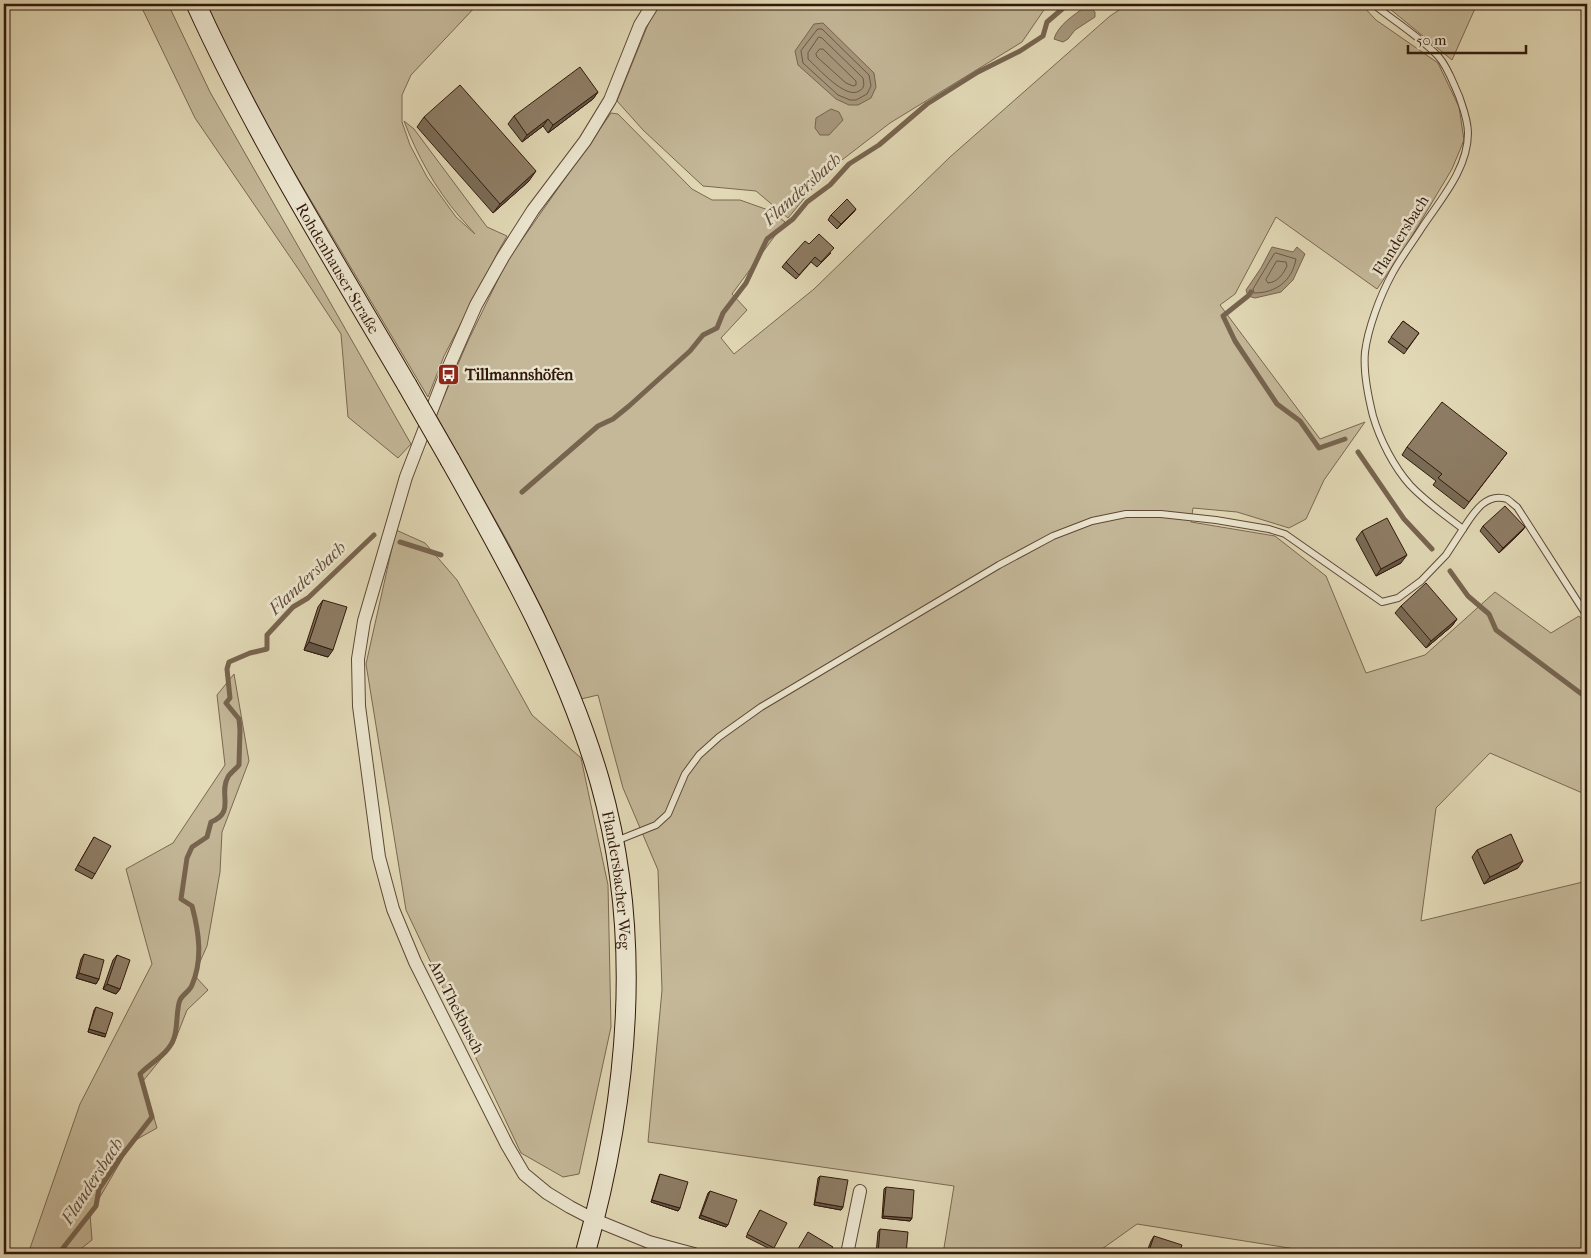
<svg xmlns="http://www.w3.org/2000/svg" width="1591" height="1258" font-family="'IM FELL French Canon',serif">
<rect width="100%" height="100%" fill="#e2d9b6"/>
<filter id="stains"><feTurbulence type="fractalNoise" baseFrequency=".004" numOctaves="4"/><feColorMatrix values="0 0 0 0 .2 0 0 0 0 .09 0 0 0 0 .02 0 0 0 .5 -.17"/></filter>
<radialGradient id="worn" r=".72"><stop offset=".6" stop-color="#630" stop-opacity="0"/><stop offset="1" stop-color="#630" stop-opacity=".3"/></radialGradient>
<g fill="#c4b899" stroke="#7a6852">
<path d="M140 4H168L210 92 411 444 398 458 348 417 341 334 299 270 195 118Z"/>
<path d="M206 4H478L411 75 402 95V122L410 145 427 177 456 217 475 234C470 228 464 222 459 216 435 188 417 155 404 121L414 129 487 227 507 236 499 250 444 356 428 397 272 135 235 65Z"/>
<path d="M660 4H1048L1022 42 890 123 825 173 788 218 756 191 703 186 643 130 617 101 649 22Z"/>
<path d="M1128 4H1361L1376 20 1438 63 1459 107 1464 140 1452 169 1403 251 1377 289 1276 217 1235 294 1220 305 1320 439 1365 422 1324 480 1306 519 1289 528 1237 512 1193 508 1191 522 1275 536 1326 576 1366 673 1425 655 1495 592 1551 633 1579 616 1587 627V795L1490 753 1436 808 1421 921 1587 881V1254H1327L1137 1224 1095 1254H943L954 1186 648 1142 662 990 658 870 623 788 598 695 581 699 543 611 509 544 436 415 468 341 507 261 611 113 618 114 692 189 712 200H740L771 211 785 222 732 294 747 310 721 338 734 354 814 289 950 157 1110 16Z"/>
<path d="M1384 4H1477L1452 60Z"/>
<path d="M396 530 425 543 457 580 532 715 581 758 608 885 611 1027 579 1174 563 1177 521 1153 406 910 366 664Z"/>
<path d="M234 674 249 761 222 832 220 872 207 946 194 975 208 990 187 1010 174 1043 143 1081 157 1128 132 1142 90 1214 92 1240 78 1251V1254H28L80 1104 152 964 126 869 173 843 225 765 217 695Z"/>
</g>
<g fill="#a6977c" stroke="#77644f">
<path d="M1085 7 1091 8 1095 12V17L1075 30 1068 39 1063 42 1054 39C1058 25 1074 15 1085 7Z"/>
<path d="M823 23 874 73 876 87 871 98 858 105H849L836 99 798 65 795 51 814 24Z"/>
<path d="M831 109 839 112 843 120 829 135H820L815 128 816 118Z"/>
<path d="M1272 247 1293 252 1297 247 1305 254 1293 280 1281 292 1255 298 1248 296 1246 290 1261 268Z"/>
</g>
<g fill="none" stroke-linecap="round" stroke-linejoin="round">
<g stroke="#6c5844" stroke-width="1">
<path d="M818 29H822L869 75 871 86 867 94 856 100H850L838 95 803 63 801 51Z"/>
<path d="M819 37 822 38 863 78C864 84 865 88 859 91 846 100 818 68 808 59V53Z"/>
<path d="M820 49H823L856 81V85L853 86 846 83 817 57 816 54Z"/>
<path d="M1276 253 1296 259C1292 281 1276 293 1254 293L1253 289 1274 254Z"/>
<path d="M1277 261 1286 262 1287 266C1283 274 1278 282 1268 283L1266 280Z"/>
</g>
<g stroke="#77644f" stroke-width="5">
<path d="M1251 292 1248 296 1223 316 1235 341 1277 404 1300 421 1319 448 1345 439"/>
<path d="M1358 452 1404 519 1432 549"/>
<path d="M522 492 598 426 613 419 629 406 690 351 703 335 717 328 723 313 746 283 767 239 793 219 807 202 830 185 849 164 879 145 927 104 978 72 1020 51 1043 36 1047 22 1068 4"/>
<path d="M400 542 441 555"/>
<path d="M1450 571 1468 596 1489 614 1496 630 1587 698"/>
<path d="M64 1254 63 1248 96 1206 99 1189 120 1158 152 1117 140 1074C150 1063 169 1054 174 1038 178 1028 176 1009 180 1000 183 994 190 991 192 985 203 960 199 932 192 906L181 899 187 858 192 847 207 837 211 822C236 812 218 794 228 777 230 773 236 769 239 765L240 730 239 719 226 703 230 698 227 669 229 662 250 653 267 649V635L293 607 308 598 374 535"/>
</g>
<defs>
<g id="service">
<path d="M1373 4C1394 21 1419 36 1438 56 1448 67 1453 83 1459 96 1463 108 1468 120 1468 133 1468 168 1442 198 1423 226 1413 242 1401 257 1392 274 1380 296 1368 328 1365 352 1363 373 1368 396 1373 416 1380 440 1394 467 1410 485 1426 502 1445 515 1463 529 1473 514 1485 492 1507 499 1510 501 1514 505 1517 507L1587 616"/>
<path d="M616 841 656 825 668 814 685 774 699 755 719 737 761 707 999 565 1053 536 1092 521 1126 514H1161L1216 520 1269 529 1285 534 1382 602 1398 598 1421 581 1446 555 1463 529"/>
</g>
<g id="minor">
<path d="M653 4 640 25 610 100 585 141 533 210 503 257 476 305 446 373 406 477 364 621 358 659 359 706 379 857 393 909 415 962 507 1145 524 1174 547 1193 570 1207 595 1220 649 1242 694 1254"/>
<path d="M847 1254 860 1191"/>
</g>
<g id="secondary">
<path id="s1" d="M196 4C256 136 334 260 407 385"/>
<path id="s2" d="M450 460C508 563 567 667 600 782 644 937 628 1101 585 1254"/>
</g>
</defs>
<use href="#service" stroke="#5d4836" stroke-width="8"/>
<use href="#minor" stroke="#5d4836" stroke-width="14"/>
<use href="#secondary" stroke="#31180b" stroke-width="21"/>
<use href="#service" stroke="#ece6d0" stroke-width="6"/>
<use href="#minor" stroke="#ece6d0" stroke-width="12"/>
<use href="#secondary" stroke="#ece6d0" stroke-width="19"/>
<defs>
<path id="secondary-bridge" d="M407 385 450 460"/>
</defs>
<use href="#secondary-bridge" stroke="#31180b" stroke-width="21" stroke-linecap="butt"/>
<use href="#secondary-bridge" stroke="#ece6d0" stroke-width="19"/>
</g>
<g fill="#796b56" stroke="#31180b">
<path d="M598 92 593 99 548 133 543 126 522 142 508 124 514 116Z"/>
<path d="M424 117 529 181 493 213 417 127Z"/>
<path d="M856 209 853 213 837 229 828 220 831 215Z"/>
<path d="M809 244 831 253 817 267 811 262 796 279 782 267 786 262Z"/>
<path d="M1403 321 1419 333 1404 354 1388 342Z"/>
<path d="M1407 447 1507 453 1464 509 1433 485 1436 481 1402 455Z"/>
<path d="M1483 526 1525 527 1521 532 1499 553 1480 531Z"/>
<path d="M1362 531 1401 563 1376 576 1356 539Z"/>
<path d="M323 600 328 657 304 650 318 607Z"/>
<path d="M1401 606 1457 619 1452 626 1426 648 1395 613Z"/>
<path d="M94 837 95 874 92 879 75 870Z"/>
<path d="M1477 850 1518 868 1484 884 1472 857Z"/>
<path d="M84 954 99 979 96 984 76 978 81 959Z"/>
<path d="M117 955 120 989 116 994 103 989 113 960Z"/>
<path d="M96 1007 105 1037 88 1032 94 1010Z"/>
<path d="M660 1174 680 1208 678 1211 651 1202 659 1176Z"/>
<path d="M820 1176 843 1207 841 1210 814 1205 818 1178Z"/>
<path d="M886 1187 912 1218 910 1221 882 1218 884 1189Z"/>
<path d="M710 1191 726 1227 699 1218 708 1193Z"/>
<path d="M760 1210 774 1248 772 1250 746 1237Z"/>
<path d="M880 1229 906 1254H876L878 1232Z"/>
<path d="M1154 1236 1179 1254H1146L1151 1241Z"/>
</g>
<g fill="#635746" stroke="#31180b">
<path d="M598 92 593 99 548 133 553 125Z"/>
<path d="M548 119 543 126 522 142 527 135Z"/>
<path d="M536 171 529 181 493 213 500 204Z"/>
<path d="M856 209 853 213 837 229 841 224Z"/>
<path d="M1525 527 1521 532 1499 553 1503 548Z"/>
<path d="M1407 555 1401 563 1376 576 1381 569Z"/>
<path d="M1457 619 1452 626 1426 648 1431 641Z"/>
<path d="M309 642 333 650 328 657 304 650Z"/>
<path d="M1523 861 1518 868 1484 884 1490 877Z"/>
<path d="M79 973 99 979 96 984 76 978Z"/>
<path d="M107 984 120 989 116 994 103 989Z"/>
<path d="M89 1029 106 1034 105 1037 88 1032Z"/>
<path d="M652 1200 680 1208 678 1211 651 1202Z"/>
<path d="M815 1202 843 1207 841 1210 814 1205Z"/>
<path d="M701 1215 728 1225 726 1227 699 1218Z"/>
<path d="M883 1216 912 1218 910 1221 882 1218Z"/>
</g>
<g fill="#8d7c64" stroke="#31180b">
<path d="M580 67 598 92 553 125 548 119 527 135 514 116Z"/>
<path d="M460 85 536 171 500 204 424 117Z"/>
<path d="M847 199 856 209 841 224 831 215Z"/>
<path d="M819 234 834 248 821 262 815 257 799 275 786 262 805 241 809 244Z"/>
<path d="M1403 321 1419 333 1407 349 1391 337Z"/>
<path d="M1442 402 1507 453 1469 502 1438 478 1442 474 1407 447Z"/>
<path d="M1505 506 1525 527 1503 548 1483 526Z"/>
<path d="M1387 518 1407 555 1381 569 1362 531Z"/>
<path d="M1426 583 1457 619 1431 641 1401 606Z"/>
<path d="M323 600 347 607 333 650 309 642Z"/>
<path d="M1511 834 1523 861 1490 877 1477 850Z"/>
<path d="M94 837 111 846 95 874 78 865Z"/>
<path d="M84 954 104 960 99 979 79 973Z"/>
<path d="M117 955 130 960 120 989 107 984Z"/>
<path d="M96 1007 113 1013 106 1034 89 1029Z"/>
<path d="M660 1174 688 1182 680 1208 652 1200Z"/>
<path d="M820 1176 848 1180 843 1207 815 1202Z"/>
<path d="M886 1187 914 1190 912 1218 883 1216Z"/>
<path d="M710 1191 737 1200 728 1225 701 1215Z"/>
<path d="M760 1210 787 1223 774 1248 747 1234Z"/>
<path d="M880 1229 908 1232 906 1254H878Z"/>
<path d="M808 1232 833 1247 828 1254H795Z"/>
<path d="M1154 1236 1182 1245 1179 1254H1148Z"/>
<path d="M1203 1250 1214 1254H1202Z"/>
<path d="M1264 1250 1276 1254H1262Z"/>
</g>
<defs>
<symbol id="bus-square" viewBox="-11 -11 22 22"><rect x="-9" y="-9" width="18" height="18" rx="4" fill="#8f2418" stroke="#ece6d0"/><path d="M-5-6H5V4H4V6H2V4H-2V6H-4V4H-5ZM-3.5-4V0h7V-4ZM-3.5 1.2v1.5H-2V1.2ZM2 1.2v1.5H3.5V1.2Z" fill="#fff"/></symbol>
</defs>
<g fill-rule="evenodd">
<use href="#bus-square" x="436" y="362" width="25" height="25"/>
</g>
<g text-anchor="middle" stroke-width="5" stroke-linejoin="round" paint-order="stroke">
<g font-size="16" fill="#31180b" stroke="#ece6d0">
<text transform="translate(1400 235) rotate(-58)" y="6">Flandersbach</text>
<text dy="6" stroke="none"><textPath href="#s1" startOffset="300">Rohdenhauser Straße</textPath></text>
<text dy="6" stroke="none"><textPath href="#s2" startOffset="456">Flandersbacher Weg</textPath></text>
<text transform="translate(457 1007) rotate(63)" y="6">Am Thekbusch</text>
</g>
<g font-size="16" font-weight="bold" fill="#31180b" stroke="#ece6d0" text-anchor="start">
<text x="465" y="380">Tillmannshöfen</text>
</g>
<g font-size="18" font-style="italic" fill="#604b38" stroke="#ece6d0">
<text transform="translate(802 189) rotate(-42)" y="6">Flandersbach</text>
<text transform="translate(307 578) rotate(-43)" y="6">Flandersbach</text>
<text transform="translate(92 1181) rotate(-57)" y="6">Flandersbach</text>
</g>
</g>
<rect width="1591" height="1258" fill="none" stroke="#e2d9b6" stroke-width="20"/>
<rect x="5" y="5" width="1581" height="1248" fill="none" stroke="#31180b" stroke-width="2.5"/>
<rect x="10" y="10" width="1571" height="1238" fill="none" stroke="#31180b"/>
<path d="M1408 45v8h118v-8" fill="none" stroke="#31180b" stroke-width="2.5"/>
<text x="1416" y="45" font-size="15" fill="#31180b" stroke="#ece6d0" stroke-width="4" paint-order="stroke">50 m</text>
<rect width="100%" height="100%" filter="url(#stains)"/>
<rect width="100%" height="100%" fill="url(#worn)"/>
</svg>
